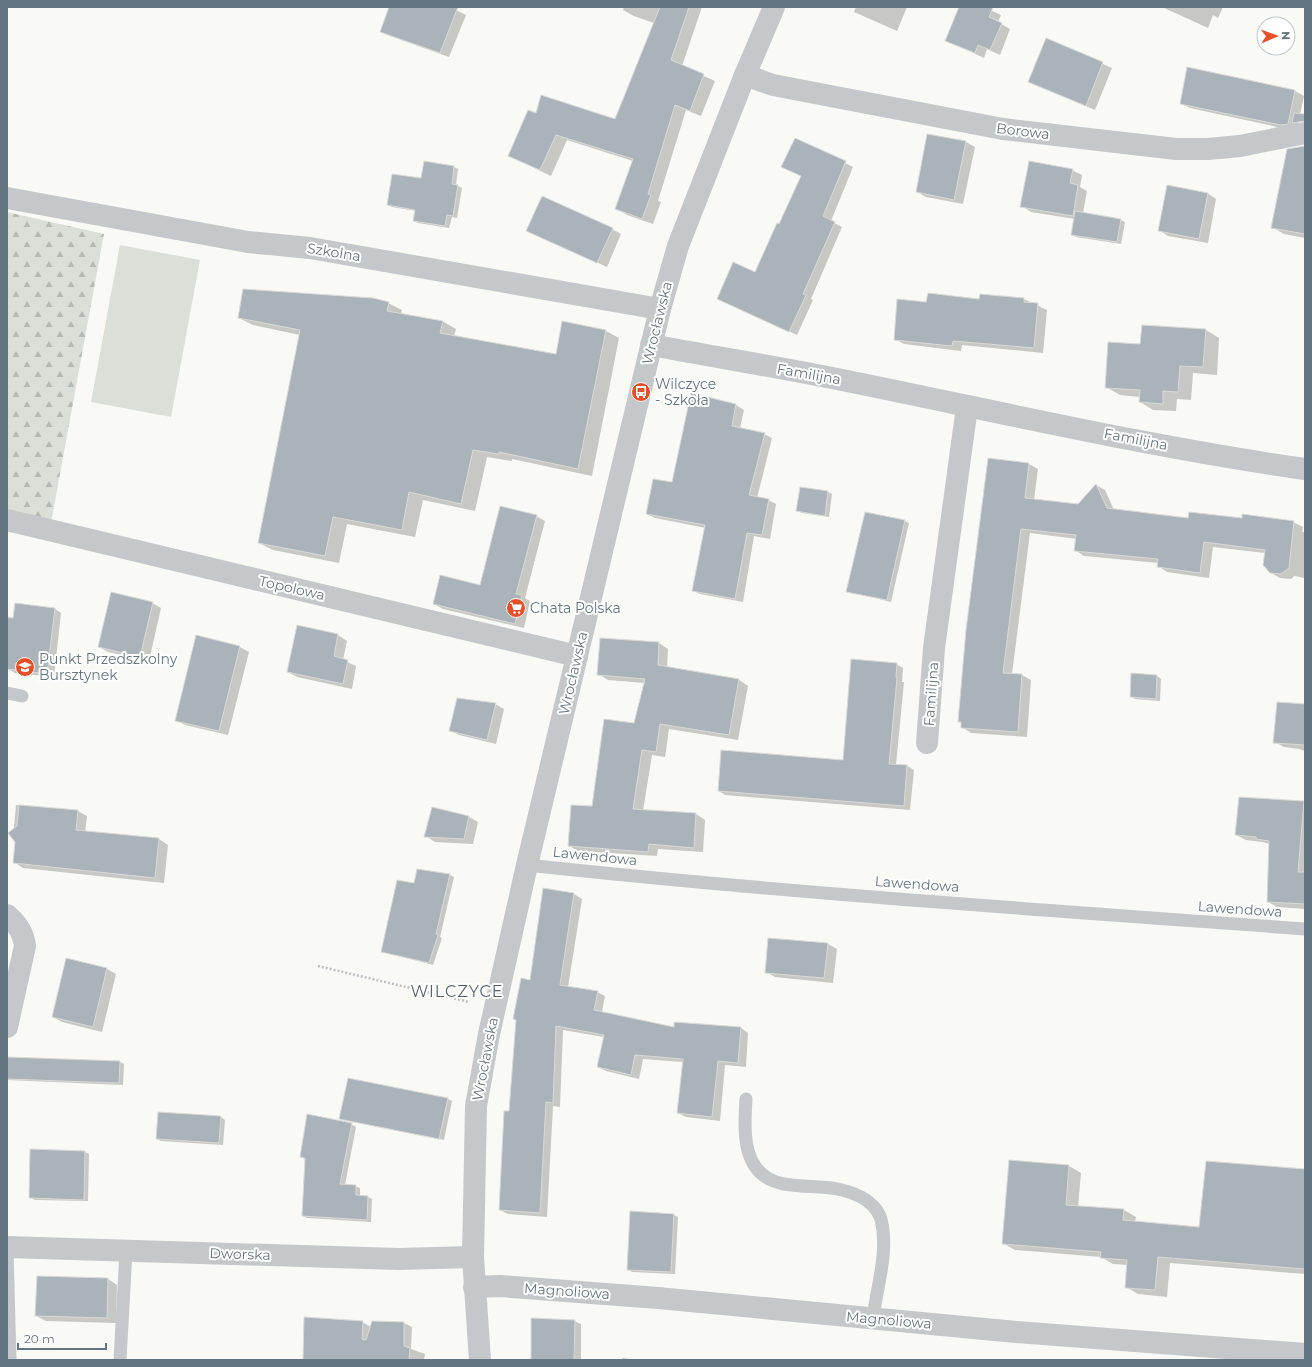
<svg xmlns="http://www.w3.org/2000/svg" width="1312" height="1367" font-family="Montserrat,sans-serif">
<defs>
<pattern id="forest-firs" width="22" height="20" patternUnits="userSpaceOnUse"><rect width="22" height="20" fill="#dae0d7"/><path d="M5 1l3.5 6h-7zM16 11l3.5 6h-7z" fill="#b4bab4"/></pattern>
</defs>
<rect width="100%" height="100%" fill="#f9f9f6"/>
<path fill="#dae0d7" d="M120 245 200 260 171 417 91 402Z"/>
<path fill="url(#forest-firs)" d="M7 212 104 234 51 523 7 513Z"/>
<g fill="#0003">
<path d="M390 7H450L466 15 449 57 390 36 381 31Z"/>
<path d="M624 7H702L682 66 715 81 701 116 686 110 658 201 661 202 653 224 627 215 616 208 633 161 567 140 551 176 509 156 536 114 615 120 654 23 634 16 623 10Z"/>
<path d="M856 7H907L897 31 854 12Z"/>
<path d="M960 7H984L1001 15 998 22 1010 29 1000 55 987 49 984 58 947 41Z"/>
<path d="M1162 7H1223L1218 18 1213 15 1208 28Z"/>
<path d="M1046 39 1112 68 1095 110 1030 82Z"/>
<path d="M1188 68 1295 91 1304 96 1297 129 1291 130 1190 108 1181 103Z"/>
<path d="M796 139 853 167 831 221 842 227 811 299 813 300 797 335 718 299 756 273 780 225 802 176 782 167Z"/>
<path d="M966 142 975 147 963 204 926 197 917 192Z"/>
<path d="M1305 157V238L1284 234 1272 227Z"/>
<path d="M425 162 454 167 458 169 456 185 462 188 457 218 452 217 449 228 418 223 414 221 416 211 392 207 388 205 422 180Z"/>
<path d="M1072 170 1082 175 1080 187 1087 191 1083 213 1120 220 1125 222 1121 244 1076 237 1072 234 1075 219 1031 212 1022 206Z"/>
<path d="M1207 193 1216 199 1208 243 1168 236 1159 230Z"/>
<path d="M612 229 621 234 607 267 527 231Z"/>
<path d="M1024 299 1047 310 1043 353 962 345 961 351 904 344 895 339 927 303Z"/>
<path d="M388 303 402 310 401 314 442 321 456 329 454 336 557 355 606 331 619 338 592 476 512 459V461L487 457 475 511 423 500 415 537 347 524 339 563 273 550 259 543 300 335 253 325 239 318Z"/>
<path d="M1206 330 1219 338 1217 375 1193 373 1191 400 1177 399 1176 411 1153 410 1140 402V397L1120 395 1106 387 1141 346Z"/>
<path d="M692 395 736 405 744 410 740 428 764 434 772 438 757 498 768 500 776 504 770 539 754 536 743 602 700 594 693 590 706 528 655 518 647 514 672 483Z"/>
<path d="M989 459 1029 464 1038 469 1034 500 1078 505 1096 485 1105 490 1114 510 1189 519 1293 522 1303 527 1302 532H1305V578L1294 576 1291 579 1280 578 1271 573 1265 553 1213 547 1209 578 1167 572 1158 566 1159 563 1084 556 1075 550 1077 539 1030 533 1012 674 1022 675 1031 680 1027 737 971 733 962 727V723L959 722Z"/>
<path d="M828 492 832 494 829 517 802 513 797 510Z"/>
<path d="M536 516 545 521 525 598 530 601 524 628 443 609 434 604 481 586Z"/>
<path d="M905 521 909 523 891 602 848 591Z"/>
<path d="M152 603 161 608 149 661 108 652 99 647Z"/>
<path d="M55 609 61 613 54 677 15 673 8 669 7 618 14 619Z"/>
<path d="M298 627 338 635 347 641 343 660 356 666 352 689 297 677 288 672Z"/>
<path d="M659 643 668 649 667 668 739 680 748 686 738 740 669 729 665 757 652 755 643 811 696 814 705 820 703 852 658 849 657 856 579 851 569 846 592 807 635 724 645 683 608 680 598 674Z"/>
<path d="M240 647 249 652 228 735 185 725 176 720Z"/>
<path d="M896 664 903 668 902 682H904L896 765 907 766 914 770 910 810 725 795 719 791 844 761Z"/>
<path d="M1132 674 1157 676 1161 679 1160 701 1135 699 1131 696Z"/>
<path d="M495 704 504 709 496 744 459 735 450 730Z"/>
<path d="M1305 705V751L1299 749 1284 747 1275 742Z"/>
<path d="M1303 802 1305 803V909L1277 907 1268 902 1270 844 1262 842 1246 840 1236 835Z"/>
<path d="M16 805 78 811 87 816 85 832 159 839 168 845 164 883 23 868 14 862 16 842 13 837Z"/>
<path d="M432 808 469 817 478 822 473 844 435 842 426 836Z"/>
<path d="M418 870 450 875 454 877 440 937 442 938 433 965 382 951 414 885Z"/>
<path d="M544 890 574 894 582 899 568 987 597 992 605 996 602 1012 674 1028H741L748 1033 746 1067 725 1065 720 1121 686 1117 678 1113 683 1062 643 1059 639 1079 606 1071 598 1067 604 1037 563 1030 560 1107 553 1106 547 1217 508 1214 500 1210 510 1112Z"/>
<path d="M828 944 837 949 833 983 775 977 766 972Z"/>
<path d="M67 959 107 969 116 974 102 1032 62 1022 53 1017Z"/>
<path d="M7 1058 120 1062 124 1064 123 1085 7 1080Z"/>
<path d="M448 1099 452 1101 444 1140 344 1120 340 1118Z"/>
<path d="M221 1117 225 1120 223 1145 161 1141 157 1139Z"/>
<path d="M351 1124 356 1127 345 1185 355 1186 360 1188V1196L368 1197 372 1199 371 1222 307 1218 303 1216 306 1160 301 1157Z"/>
<path d="M31 1150 85 1152 89 1154 88 1201 35 1200 30 1197Z"/>
<path d="M1069 1166 1081 1173 1078 1207 1124 1210 1136 1217 1135 1222 1200 1228 1305 1170V1274L1170 1263 1167 1297 1138 1294 1126 1287 1128 1265 1113 1264 1101 1257 1015 1250 1003 1243Z"/>
<path d="M674 1215 678 1217 675 1274 632 1272 628 1269Z"/>
<path d="M37 1277 108 1279 117 1285 116 1323 46 1321 36 1316Z"/>
<path d="M574 1321 581 1324V1360H532Z"/>
<path d="M362 1322 371 1327 372 1322 404 1323 412 1327 411 1349 425 1354 424 1360H304Z"/>
<path d="M622 1358 638 1360H622Z"/>
</g>
<g fill="#aab3b9" stroke="#dadad8">
<path d="M389 7H458L440 53 380 32Z"/>
<path d="M660 7H689L671 60 704 74 690 111 675 105 648 194 651 195 642 219 615 209 633 159 556 135 540 170 508 156 528 110 536 113 541 95 615 119Z"/>
<path d="M959 7H993L989 17 1002 23 990 50 978 45 975 53 945 41Z"/>
<path d="M1046 38 1103 62 1086 106 1028 82Z"/>
<path d="M1187 67 1295 90 1288 124 1281 125 1180 104Z"/>
<path d="M1294 113 1305 114V121L1292 123Z"/>
<path d="M927 134 966 141 954 200 916 192Z"/>
<path d="M795 138 846 161 823 216 835 222 803 294 806 295 789 332 717 299 733 262 755 272 777 223 779 224 801 176 781 167Z"/>
<path d="M1305 146V234L1271 228 1287 149Z"/>
<path d="M424 161 454 166 452 184 458 185 453 216 447 215 445 226 413 221 415 210 387 205 392 174 421 178Z"/>
<path d="M1029 161 1073 169 1070 183 1078 185 1073 216 1020 207Z"/>
<path d="M1167 185 1208 193 1199 239 1158 231Z"/>
<path d="M542 196 613 228 597 263 526 231Z"/>
<path d="M1075 211 1121 219 1117 242 1071 235Z"/>
<path d="M243 289 373 298 389 302 387 311 443 321 440 333 556 354 562 321 606 330 578 469 499 452V454L473 450 461 504 409 492 402 530 333 517 325 556 258 543 300 330 238 318Z"/>
<path d="M928 293 979 299 980 294 1024 298V302L1038 303 1034 348 953 341 952 346 894 340 897 299 926 302Z"/>
<path d="M1142 325 1206 329 1203 367 1180 366 1178 392 1163 391V404L1139 402 1140 390 1105 388 1108 342 1140 344Z"/>
<path d="M691 393 736 404 732 426 765 433 749 495 769 499 762 535 747 533 735 599 692 591 705 525 646 514 653 479 672 482Z"/>
<path d="M988 458 1029 463 1025 498 1078 504 1096 484 1107 508 1188 518 1189 512 1242 518V514L1294 521 1289 568 1281 574 1270 573 1263 565 1265 550 1204 542 1200 573 1157 567 1158 559 1074 551 1076 535 1021 529 1003 673 1022 674 1018 732 961 728V722H958L966 630Z"/>
<path d="M800 487 828 491 825 516 796 511Z"/>
<path d="M500 506 537 515 516 594 522 595 515 624 433 604 440 575 480 585Z"/>
<path d="M865 512 905 520 887 600 846 592Z"/>
<path d="M111 592 153 602 140 657 98 647Z"/>
<path d="M15 603 55 608 47 674 7 669V617L13 618Z"/>
<path d="M297 625 338 634 334 656 348 660 343 684 287 672Z"/>
<path d="M196 635 240 646 219 731 175 721Z"/>
<path d="M600 638 659 642 658 665 739 679 729 735 660 724 656 752 642 750 633 809 696 813 694 848 649 844 648 852 568 846 571 805 592 806 604 719 634 723 645 679 597 675Z"/>
<path d="M851 659 897 663 896 677 897 678 889 764 907 765 904 806 718 791 721 750 843 760Z"/>
<path d="M1131 673 1157 675 1156 699 1130 697Z"/>
<path d="M457 698 496 703 487 740 449 731Z"/>
<path d="M1277 702 1305 704V745L1273 743Z"/>
<path d="M1239 797 1304 801 1298 872H1305V904L1267 902 1269 841 1256 839V837L1235 835Z"/>
<path d="M19 805 78 810 76 830 159 838 155 878 13 863 15 842 8 833 17 826Z"/>
<path d="M432 807 469 816 464 839 424 837Z"/>
<path d="M417 869 450 874 436 934 438 935 429 963 381 952 397 880 414 883Z"/>
<path d="M543 888 574 893 560 985 598 991 594 1010 674 1027V1022L741 1027 738 1063 718 1061 712 1117 677 1113 683 1059 635 1055 631 1075 597 1067 604 1035 556 1026 553 1103 546 1102 540 1213 499 1210 504 1111H509L516 1020 513 1019 521 978 530 980Z"/>
<path d="M768 938 828 943 824 978 765 973Z"/>
<path d="M66 958 107 968 93 1027 52 1017Z"/>
<path d="M7 1057 120 1061 119 1083 7 1079Z"/>
<path d="M348 1078 448 1098 439 1139 339 1119Z"/>
<path d="M158 1112 221 1116 219 1143 156 1139Z"/>
<path d="M307 1114 352 1123 340 1184 356 1185V1195L368 1196 367 1220 302 1216 305 1158 300 1157Z"/>
<path d="M30 1149 85 1151 84 1200 29 1198Z"/>
<path d="M1009 1160 1069 1165 1066 1205 1124 1209 1123 1220 1199 1227 1206 1161 1305 1169V1269L1158 1257 1155 1290 1125 1288 1127 1260 1100 1258 1101 1252 1002 1244Z"/>
<path d="M630 1211 674 1214 671 1272 627 1270Z"/>
<path d="M37 1276 108 1278 107 1318 35 1316Z"/>
<path d="M304 1317 363 1321 362 1339 366 1340 372 1321 404 1322V1346L410 1348 409 1360H303Z"/>
<path d="M531 1318 575 1320 574 1360H531Z"/>
</g>
<g fill="none" stroke-linecap="round" stroke-linejoin="round">
<path stroke="#bec1c3" stroke-width="2.5" stroke-dasharray="2 2" stroke-linecap="butt" d="M318 966 469 1002"/>
<g stroke="#c4c8cb" stroke-width="13">
<path d="M7 693 22 696"/>
<path d="M527 865C786 893 1046 910 1305 929"/>
<path d="M746 1099C744 1132 741 1176 784 1184 812 1189 833 1183 861 1197 869 1201 878 1209 881 1219 889 1251 877 1286 873 1318"/>
<path d="M7 1249 10 1360"/>
<path d="M120 1360 126 1251"/>
</g>
<g stroke="#c4c8cb" stroke-width="22">
<path d="M745 75 773 85 1003 129 1176 149H1208L1240 146 1305 133"/>
<path d="M7 198 248 242 310 248 660 309"/>
<path d="M651 345C715 357 779 367 842 380 996 411 1149 447 1305 469"/>
<path d="M7 520 577 656"/>
<path d="M927 743 934 648 967 407"/>
<path d="M7 915C18 925 23 932 25 946L7 1027"/>
<path d="M7 1247 398 1259 473 1257"/>
<path d="M474 1287 500 1286 658 1298 1016 1332 1305 1354"/>
</g>
<path stroke="#c4c8cb" stroke-width="22" d="M480 1360 473 1257 476 1106 489 1034 527 865 660 309 678 246 745 75 774 7"/>
</g>
<defs>
<symbol id="bus-disc" viewBox="-11 -11 22 22"><circle r="9.5" fill="#e65029" stroke="#fff"/><path d="M-5-6H5V4H4V6H2V4H-2V6H-4V4H-5ZM-3.5-4V0h7V-4ZM-3.5 1.2v1.5H-2V1.2ZM2 1.2v1.5H3.5V1.2Z" fill="#fff"/></symbol>
<symbol id="supermarket-disc" viewBox="-11 -11 22 22"><circle r="9.5" fill="#e65029" stroke="#fff"/><path d="M-6-5.5h2.5l.6 2H6L4.5 2H-2.5L-4.4-4H-6ZM-1.5 3.2a1.3 1.3 0 1 0 .1 0ZM3 3.2a1.3 1.3 0 1 0 .1 0Z" fill="#fff"/></symbol>
<symbol id="school-disc" viewBox="-11 -11 22 22"><circle r="9.5" fill="#e65029" stroke="#fff"/><path d="M0-5L7-2L0 1L-7-2ZM-4 1L0 2.5L4 1V4Q0 6-4 4Z" fill="#fff"/></symbol>
</defs>
<g fill-rule="evenodd">
<use href="#bus-disc" x="630" y="381" width="22" height="22"/>
<use href="#supermarket-disc" x="505" y="597" width="22" height="22"/>
<use href="#school-disc" x="14" y="656" width="22" height="22"/>
</g>
<g text-anchor="middle" stroke-width="4" stroke-linejoin="round" paint-order="stroke">
<g font-size="14" fill="#637581" stroke="#fff">
<text transform="translate(1023 131) rotate(7)" y="5">Borowa</text>
<text transform="translate(334 252) rotate(9)" y="5">Szkolna</text>
<text transform="translate(657 323) rotate(-76)" y="5">Wrocławska</text>
<text transform="translate(809 374) rotate(10)" y="5">Familijna</text>
<text transform="translate(1136 439) rotate(11)" y="5">Familijna</text>
<text transform="translate(292 588) rotate(13)" y="5">Topolowa</text>
<text transform="translate(573 673) rotate(-77)" y="5">Wrocławska</text>
<text transform="translate(931 694) rotate(-86)" y="5">Familijna</text>
<text transform="translate(595 856) rotate(6)" y="5">Lawendowa</text>
<text transform="translate(917 884) rotate(4)" y="5">Lawendowa</text>
<text transform="translate(1240 909) rotate(4)" y="5">Lawendowa</text>
<text transform="translate(485 1059) rotate(-79)" y="5">Wrocławska</text>
<text transform="translate(240 1254) rotate(2)" y="5">Dworska</text>
<text transform="translate(567 1291) rotate(4)" y="5">Magnoliowa</text>
<text transform="translate(889 1320) rotate(5)" y="5">Magnoliowa</text>
</g>
<g font-size="14" fill="#637581" stroke="#fff" text-anchor="start">
<text x="655" y="389">Wilczyce<tspan x="655" dy="16">- Szkoła</tspan></text>
<text x="530" y="613">Chata Polska</text>
<text x="39" y="664">Punkt Przedszkolny<tspan x="39" dy="16">Bursztynek</tspan></text>
</g>
<g font-size="16" letter-spacing="1" fill="#55636c" stroke="#fff">
<text x="457" y="997">WILCZYCE</text>
</g>
</g>
<rect width="1312" height="1367" fill="none" stroke="#637581" stroke-width="16"/>
<g transform="translate(1276 36) rotate(88)"><circle r="19" fill="#ffffff" stroke="#c1c8cd"/>
<path d="M0-3L7 15L0 10L-7 15Z" fill="#e65029"/>
<text y="-6" font-size="11" font-weight="bold" text-anchor="middle" fill="#637581">N</text>
</g>
<path d="M18 1343v6h88v-6" fill="none" stroke="#637581" stroke-width="2"/>
<text x="24" y="1343" font-size="12" fill="#637581" stroke="#ffffff" stroke-width="3" paint-order="stroke">20 m</text>
</svg>
